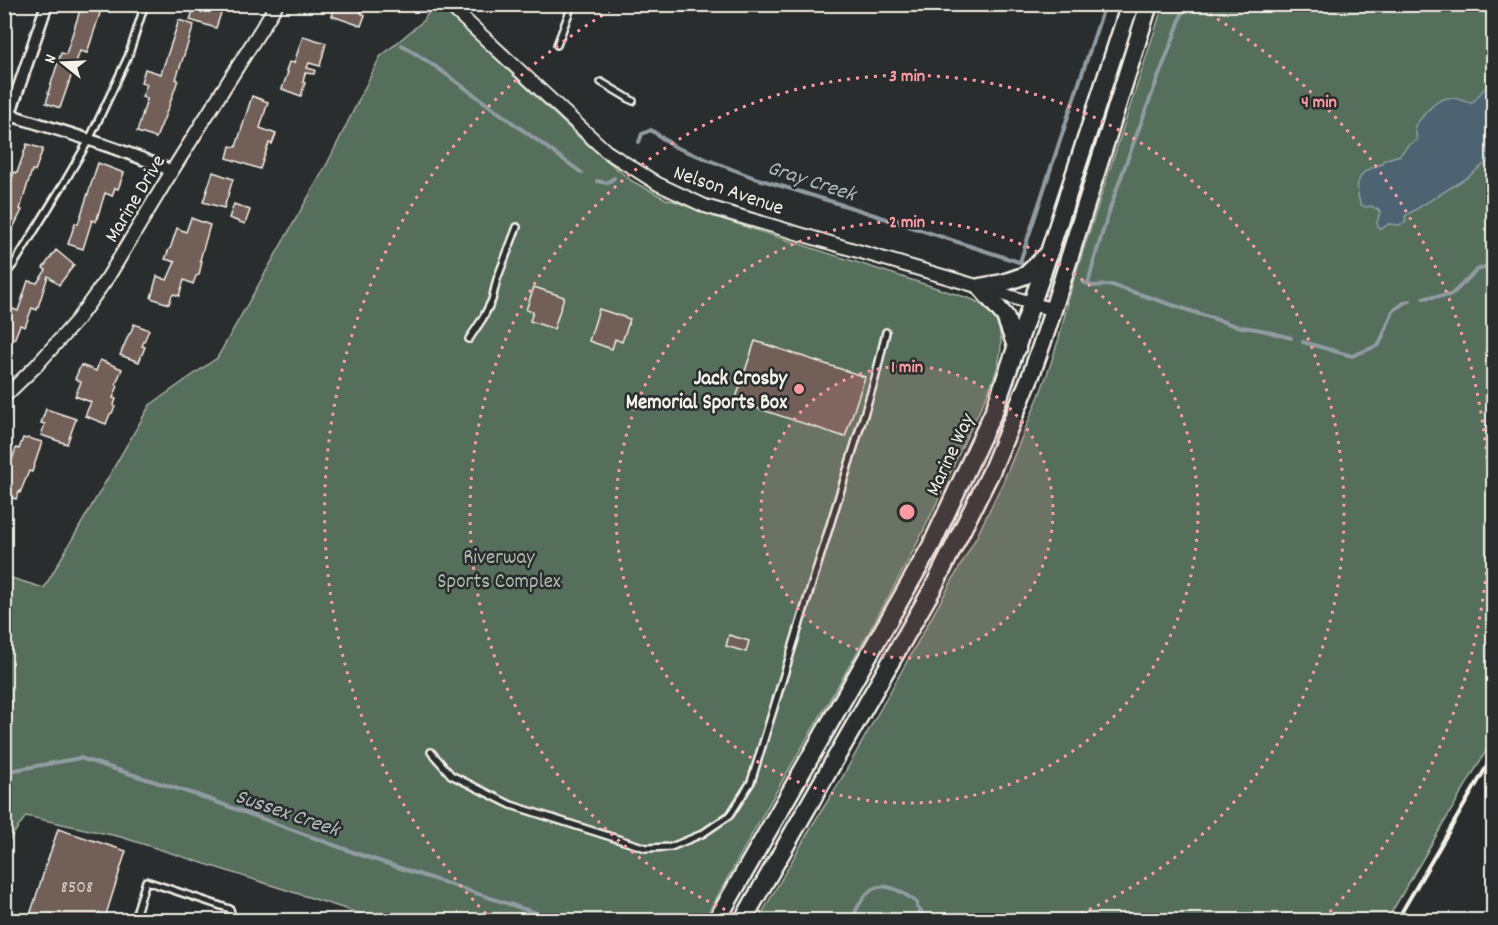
<svg xmlns="http://www.w3.org/2000/svg" width="1498" height="925" font-family="Dekko,sans-serif">
<rect width="100%" height="100%" fill="#2a2d2e"/>
<filter id="ink" filterUnits="userSpaceOnUse"><feTurbulence type="fractalNoise" baseFrequency=".0167" numOctaves="2"/><feDisplacementMap in="SourceGraphic" scale="12" xChannelSelector="R" yChannelSelector="G"/><feConvolveMatrix kernelMatrix="1 2 1 2 8 2 1 2 1" color-interpolation-filters="sRGB"/></filter>
<g filter="url(#ink)">
<g fill="#566e5c" stroke="#a5b0a2" stroke-width="1.5">
<path d="M433 5H439L583 141 632 181 666 199 674 201 712 216 971 299C989 307 1000 321 1001 341 1003 370 977 415 964 442 947 481 930 520 910 557 873 628 831 697 791 766 761 817 733 869 704 920H380L121 837 26 816 7 843 5 852V576L44 588 150 405 217 358 328 162 380 57 423 21Z"/>
<path d="M1163 5H1493V739L1387 920H758L813 824 839 783 977 536 1003 482 1039 396 1049 369 1059 338 1073 282Z"/>
</g>
<path fill="#4e6472" stroke="#909ca1" stroke-width="1.5" d="M1493 43V157L1468 177 1405 216 1406 222 1400 225 1388 224 1382 229 1378 227 1377 223 1380 211 1371 206 1366 207 1361 205C1356 193 1355 178 1367 170 1371 168 1377 166 1381 164L1384 160 1400 155 1408 145 1417 140 1415 126C1423 115 1437 96 1453 98 1459 99 1466 102 1472 103L1491 81 1489 60Z"/>
<g fill="none" stroke-linecap="round" stroke-linejoin="round">
<g stroke="#909ca1" stroke-width="4">
<path d="M402 45 436 67 582 173"/>
<path d="M639 142 642 134 651 130 675 147 755 178 859 210 1022 263"/>
<path d="M597 181 607 183 614 178"/>
<path d="M1020 262 1105 4"/>
<path d="M1083 282 1092 286 1112 285 1236 326 1262 330 1291 338"/>
<path d="M1088 284C1105 215 1131 150 1156 83 1166 57 1177 31 1185 4"/>
<path d="M1423 298 1451 295 1477 270 1494 264"/>
<path d="M1303 342 1352 356 1379 345 1393 311 1405 302 1410 301"/>
<path d="M4 772 80 758 200 796 361 855 557 920"/>
<path d="M852 920C867 881 884 877 917 903V907L925 916 932 920"/>
</g>
</g>
<g fill="#715f59" stroke="#f4f1e8" stroke-width="1.5">
<path d="M82 4H103L87 53 80 51 60 108 46 103 49 94 48 93 61 53 66 54Z"/>
<path d="M195 4H224L216 28 190 20Z"/>
<path d="M336 4H364L361 13 365 15 361 26 332 16Z"/>
<path d="M179 20 194 25 176 79 178 80 169 106 156 138 137 132 147 99 142 97 147 84 141 82 145 69 161 74Z"/>
<path d="M303 36 326 43 320 66 309 63 307 68 315 70 314 74 305 73 303 82 305 83 301 96 282 89 288 72 286 71 289 62 294 63Z"/>
<path d="M252 96 268 102 260 128 276 134 272 144 269 143 260 169 227 158 230 146 236 147Z"/>
<path d="M27 144 43 149 35 171 32 170 20 209 22 210 4 246V203L8 195H7L14 172 17 173Z"/>
<path d="M98 163 124 173 118 189 115 188 112 196 105 193 96 222 92 220 83 249 68 244 75 223 78 224Z"/>
<path d="M213 172 233 179 224 208 203 202Z"/>
<path d="M234 204 250 210 245 224 229 218Z"/>
<path d="M191 218 210 225 200 260 202 261 199 275 196 276 193 284 184 280 179 296 174 294 173 295H172L169 304 151 298 157 276 167 280 175 262 165 259 169 249H170L177 228 186 232Z"/>
<path d="M56 250 74 265 59 285 48 276 37 310 32 308 25 327 20 325 14 340 4 336V319L8 307 18 311 28 281 37 283 46 270 43 268Z"/>
<path d="M534 287 564 297 554 329 530 321 533 312 526 310Z"/>
<path d="M599 309 630 319 622 342 615 339 612 349 589 341Z"/>
<path d="M134 324 149 330 142 346 145 347 139 362 120 355 129 334H130Z"/>
<path d="M755 341 865 377 845 437 735 401Z"/>
<path d="M100 360 122 369 116 384 118 386 113 398 116 399 114 405 115 407 112 413 110 414 106 424 85 416 91 402 75 396 81 382 75 379 81 365 96 371Z"/>
<path d="M46 409 76 419 67 444 41 435 45 424 41 423Z"/>
<path d="M23 438 27 439 28 438 42 442 32 472 29 471 20 493 19 492 16 499 4 495V464L10 466 16 448 19 449Z"/>
<path d="M729 635 749 641 746 652 726 646Z"/>
<path d="M58 829 126 851 104 921H28Z"/>
</g>
<g fill="none" stroke-linecap="round" stroke-linejoin="round">
<defs>
<g id="service">
<path d="M557 45 572 5 571 4"/>
<path d="M601 82 633 101"/>
<path d="M4 276 14 264 64 183 89 140 128 57 145 4"/>
<path d="M469 339 483 318 492 300 497 279 517 227"/>
<path d="M431 752 451 775 511 805 646 848 671 847 702 834 730 815 751 782 875 379 886 332"/>
<path d="M134 920 146 881 230 909 233 920"/>
</g>
<g id="minor">
<path d="M10 115C65 132 120 148 172 171"/>
<path d="M4 131 47 4"/>
</g>
<g id="tertiary">
<path d="M448 4 606 151 658 184 705 206 980 287 1053 310"/>
<path d="M4 397 36 366 77 320 108 277 172 171 277 4"/>
</g>
<g id="primary">
<path d="M1017 349 1005 316 980 287 1003 283 1026 275 1047 255"/>
<path d="M717 920 931 546 994 411 1041 277 1130 4"/>
<path d="M743 920 933 588 991 472 1031 375 1047 329 1149 4"/>
</g>
</defs>
<use href="#service" stroke="#f4f1e8" stroke-width="10"/>
<use href="#minor" stroke="#f4f1e8" stroke-width="15"/>
<use href="#tertiary" stroke="#f4f1e8" stroke-width="16"/>
<use href="#primary" stroke="#f4f1e8" stroke-width="21"/>
<use href="#service" stroke="#2a2d2e" stroke-width="5"/>
<use href="#minor" stroke="#2a2d2e" stroke-width="10"/>
<use href="#tertiary" stroke="#2a2d2e" stroke-width="12"/>
<use href="#primary" stroke="#2a2d2e" stroke-width="16"/>
<path stroke="#f4f1e8" stroke-width="4" d="M1397 920 1494 754"/>
</g>
</g>
<circle cx="907" cy="512" r="146" fill="#ff9aa2" fill-opacity=".12"/>
<g fill="none" stroke="#ff9aa2" stroke-width="3" stroke-dasharray="3 6">
<circle cx="907" cy="512" r="146"/>
<circle cx="907" cy="512" r="291"/>
<path d="M750 920A437 437 0 1 1 1064 920"/>
<path d="M492 920A582 582 0 0 1 620 5M1194 5A582 582 0 0 1 1322 920"/>
</g>
<circle fill="#ff9aa2" stroke="#2a2d2e" stroke-width="2" cx="799" cy="389" r="6"/>
<g text-anchor="middle" stroke-width="5" stroke-linejoin="round" paint-order="stroke">
<g font-size="18" fill="#d3ccc4">
<text x="77" y="892">8508</text>
</g>
<g font-size="21" fill="#f4f1e8" stroke="#2a2d2e">
<text transform="translate(729 189) rotate(19)" y="7">Nelson Avenue</text>
<text transform="translate(134 198) rotate(-59)" y="7">Marine Drive</text>
<text transform="translate(949 454) rotate(-65)" y="7">Marine Way</text>
</g>
<g font-size="21" font-weight="bold" fill="#f4f1e8" stroke="#2a2d2e" text-anchor="end">
<text x="787" y="384">Jack Crosby<tspan x="787" dy="24">Memorial Sports Box</tspan></text>
</g>
<g font-size="21" fill="#adb6a9" stroke="#2a2d2e">
<text x="499" y="563">Riverway<tspan x="499" dy="24">Sports Complex</tspan></text>
</g>
<g font-size="22" font-style="italic" fill="#b2b9b9" stroke="#2a2d2e">
<text transform="translate(812 179) rotate(18)" y="8">Gray Creek</text>
<text transform="translate(288 811) rotate(19)" y="8">Sussex Creek</text>
</g>
</g>
<circle cx="907" cy="512" r="9" fill="#ff9aa2" stroke="#2a2d2e" stroke-width="3"/>
<g font-size="18" text-anchor="middle" font-weight="bold" fill="#ff9aa2" stroke="#2a2d2e" stroke-width="5" stroke-linejoin="round" paint-order="stroke">
<text x="907" y="81">3 min</text>
<text x="1319" y="107">4 min</text>
<text x="907" y="227">2 min</text>
<text x="907" y="372">1 min</text>
</g>
<rect width="1498" height="925" fill="none" stroke="#2a2d2e" stroke-width="24"/>
<rect x="12" y="12" width="1474" height="901" fill="none" stroke="#f4f1e8" stroke-width="2" filter="url(#ink)"/>
<g transform="translate(63 63) rotate(288)" stroke="#2a2d2e" stroke-width="4.5" paint-order="stroke">
<path d="M0-4.5L10 22L0 15L-10 22Z" fill="#f4f1e8"/>
<text y="-9" font-size="16" font-weight="bold" text-anchor="middle" fill="#f4f1e8">N</text>
</g>
</svg>
